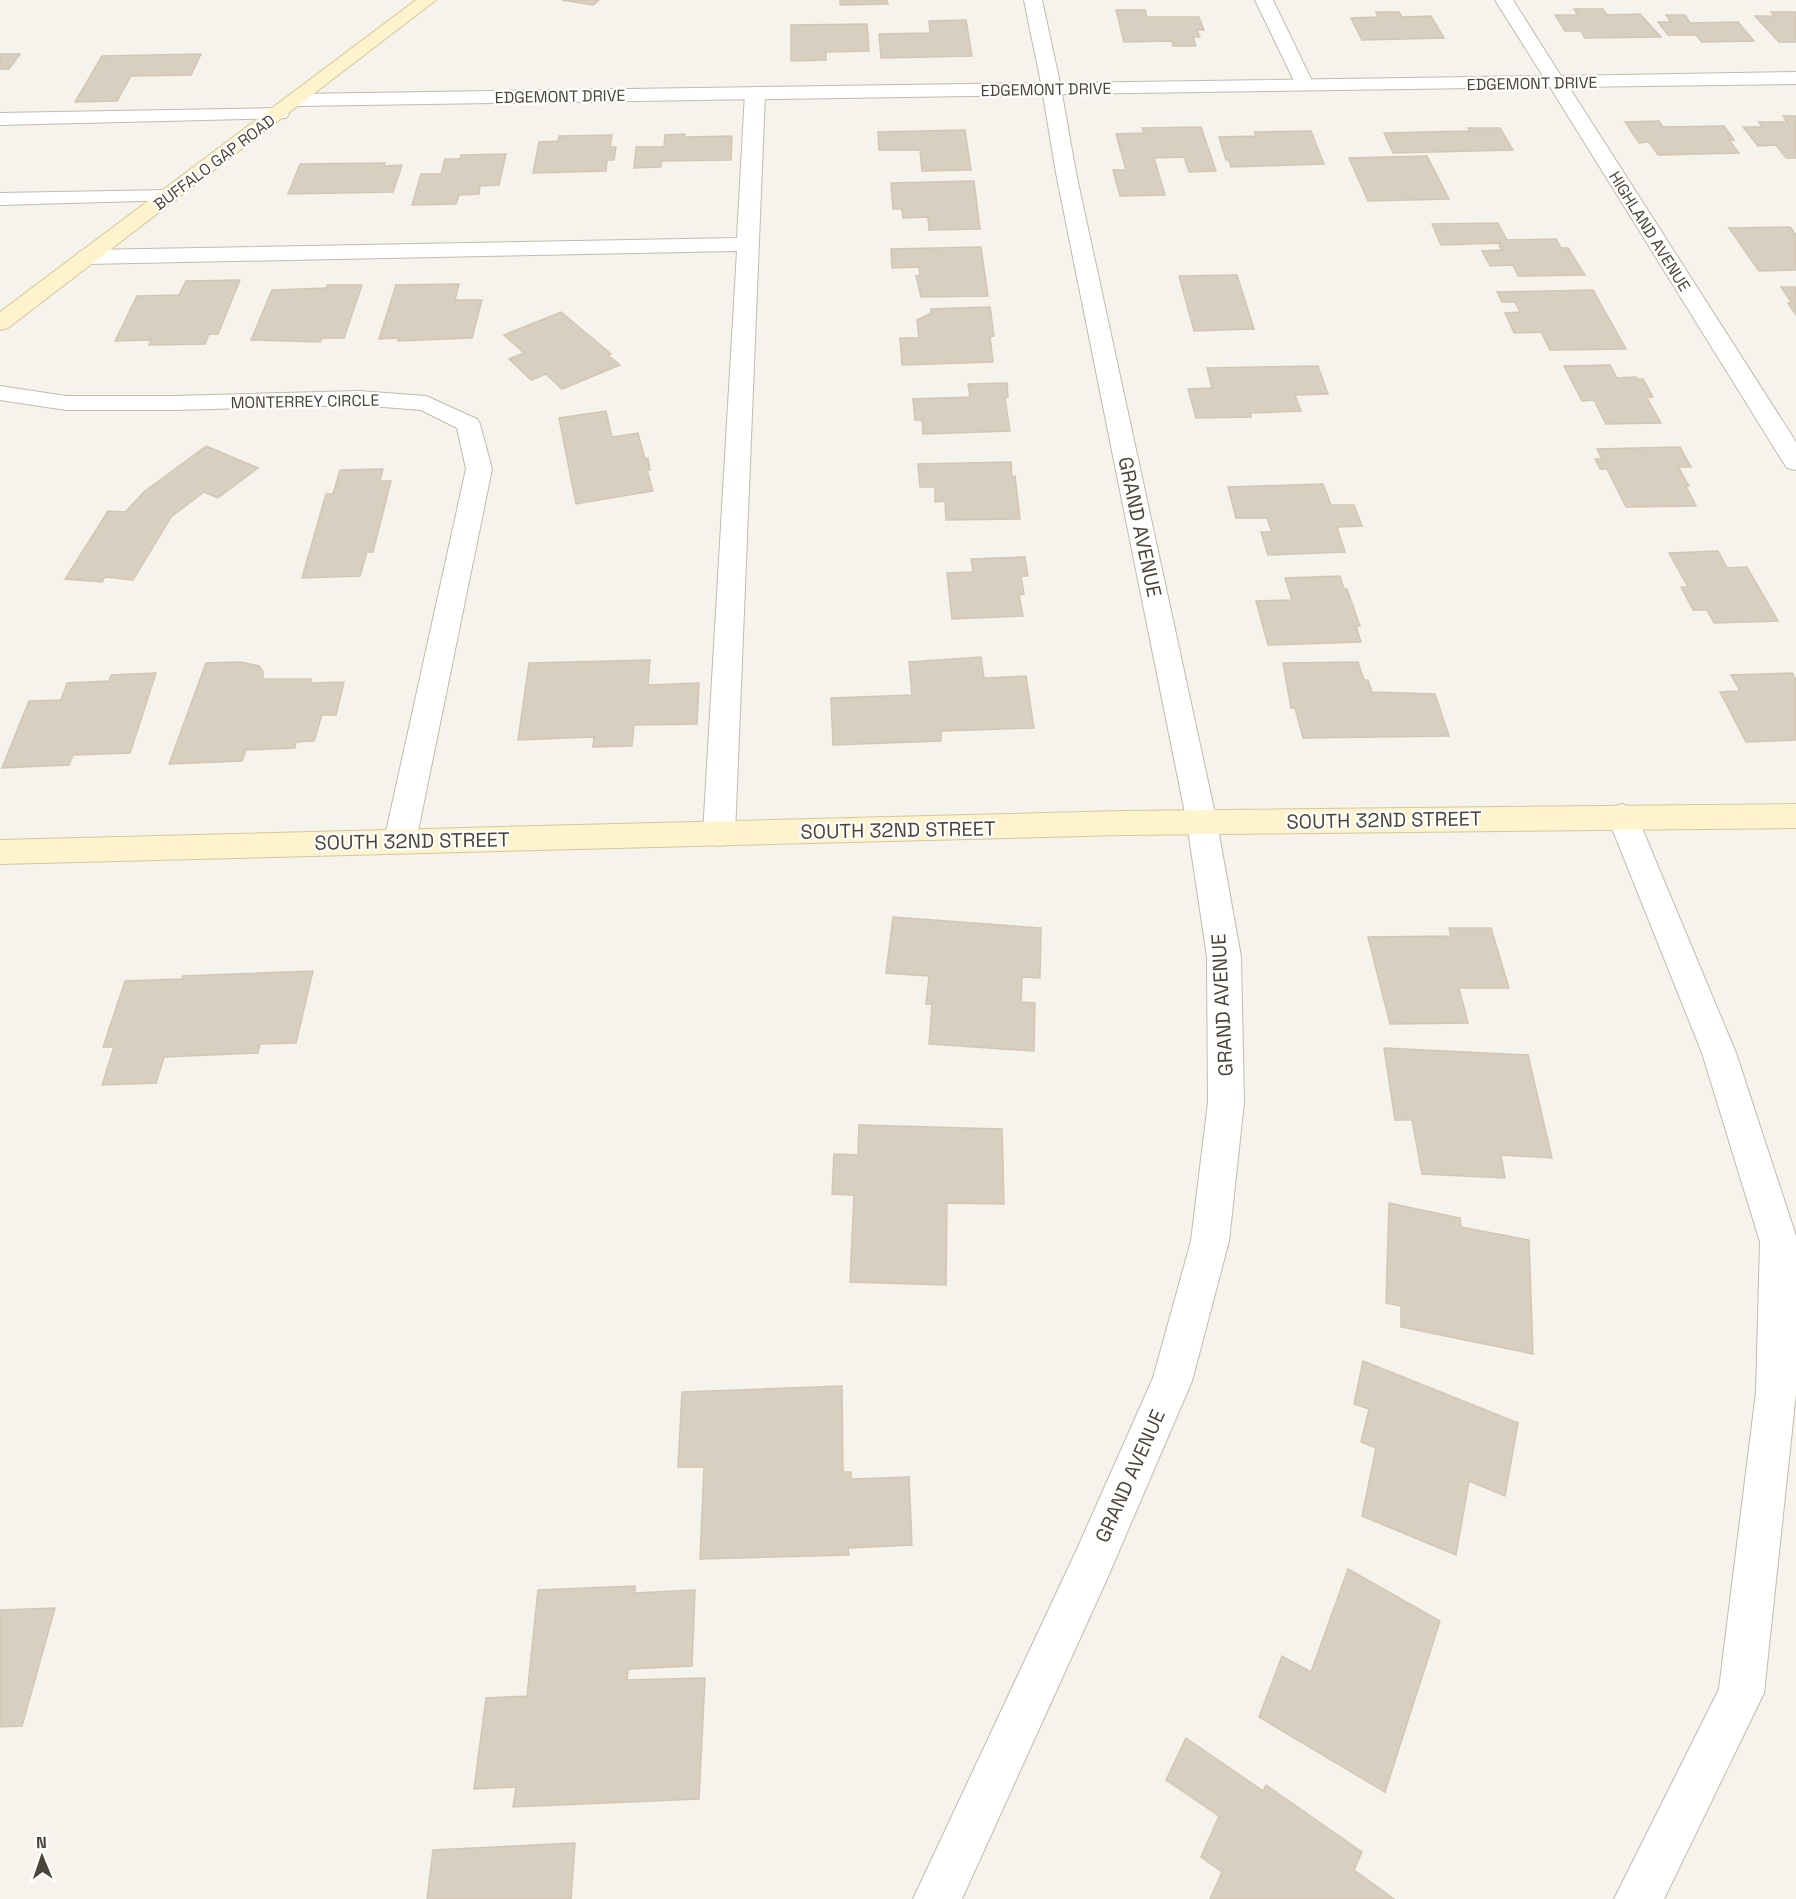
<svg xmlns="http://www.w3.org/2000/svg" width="1796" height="1899" font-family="'Space Grotesk',sans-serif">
<rect width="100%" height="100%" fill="#f6f3ec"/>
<g fill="#d8cfc1" stroke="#d3c7b4" stroke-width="1.5">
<path d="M562 0H599L593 5Z"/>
<path d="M840 0H887L888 4 840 5Z"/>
<path d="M1574 9H1603L1607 15 1640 14 1661 37 1585 38 1581 31H1565L1555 15H1578Z"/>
<path d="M1116 10H1145L1147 17H1199L1204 30H1197L1200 37H1193L1196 46H1173L1172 41 1124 42Z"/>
<path d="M1376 12H1399L1402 17 1431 16 1444 38 1362 40 1351 18 1378 17Z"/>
<path d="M1771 12H1796V42H1779L1755 16H1775Z"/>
<path d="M1666 15H1685L1690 23 1738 22 1754 41 1702 42 1696 35H1668L1658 22H1671Z"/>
<path d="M966 20 972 56 881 58 879 34 930 33 929 21Z"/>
<path d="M867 24 869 51 826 52V60L791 61V25Z"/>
<path d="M0 54H20L9 69H0Z"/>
<path d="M201 54 191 75 131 76 117 101 75 102 102 56Z"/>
<path d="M1783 116H1796V158H1786L1776 145 1758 146 1743 127H1762L1759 122H1787Z"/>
<path d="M1659 121 1663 127 1724 126 1734 140H1729L1739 153 1658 155 1649 142 1639 143 1625 122Z"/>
<path d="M1201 127 1216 171 1189 172 1184 157 1154 158 1165 195 1120 196 1113 170H1126L1116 134 1144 133 1142 128Z"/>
<path d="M1468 128H1500L1513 150 1393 153 1384 133 1470 131Z"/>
<path d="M965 130 971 170 922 171 920 150H879L878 132Z"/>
<path d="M1311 131 1324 164 1231 167 1229 160H1226L1219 137 1256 136 1254 132Z"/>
<path d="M685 134V137L732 136 731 160 661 161V167L634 168 636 147H664L665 135Z"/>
<path d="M612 135 610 147H616L614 160H607L606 171 533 173 539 142 558 141 559 136Z"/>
<path d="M506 154 499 185 480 186 479 194 459 195 456 204 412 205 421 174H441L445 159H460L461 155Z"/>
<path d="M1427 156 1449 199 1368 201 1349 158Z"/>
<path d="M385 163 384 166 402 165 393 192 288 194 300 164Z"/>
<path d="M974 181 980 229 929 230 928 217 903 218 902 209H893L891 183Z"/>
<path d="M1498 223 1507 240 1556 239 1561 248H1568L1585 275 1518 276 1513 265 1490 266 1482 251 1505 250 1501 249 1499 245 1501 243 1441 245 1432 224Z"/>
<path d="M1790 227 1796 235V270L1759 271 1729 228Z"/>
<path d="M981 247 988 296 921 297 916 276 920 275 919 267 892 268 891 249Z"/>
<path d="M1237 275 1254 329 1194 331 1179 276Z"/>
<path d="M240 280 218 334H209L205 344 149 345 151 340 115 341 137 296 179 295 186 281Z"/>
<path d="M459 284 455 300H482L472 338 398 341 399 338 379 339 396 285Z"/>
<path d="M327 285H362L344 338H322L320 342 251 340 272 290 326 288Z"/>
<path d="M1781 287H1796V315L1788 303H1792Z"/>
<path d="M1593 290 1626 349 1550 350 1541 332 1514 333 1505 313 1520 312 1515 302H1502L1497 292Z"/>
<path d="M990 307 994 336 990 337 993 362 902 365 900 338H919L917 320 931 313V309Z"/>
<path d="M561 312 611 354 608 355 620 365 562 389 546 374 531 380 509 359 524 353 504 335Z"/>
<path d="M1610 365 1617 378 1636 377 1637 379H1643L1653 397 1647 398 1661 423 1606 424 1594 400 1582 401 1564 366Z"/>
<path d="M1318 366 1328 394 1295 395 1301 411 1250 413 1251 417 1196 418 1188 389 1212 388 1207 368Z"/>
<path d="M1007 383 1008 397 1005 398 1010 431 923 434 922 420H915L913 399 970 397 968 384Z"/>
<path d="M606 411 612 437 638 433 645 459 648 458 650 470H647L653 491 576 504 559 418Z"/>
<path d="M206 446 258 468 218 498 204 492 171 517 133 580 105 577 102 582 65 579 108 511 125 512 145 491Z"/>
<path d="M1680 447 1691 467H1678L1689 486H1686L1696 506 1626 507 1607 469H1600L1595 459H1602L1597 449Z"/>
<path d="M1011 462 1012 477 1015 476 1020 519 946 520 945 501 935 502V487H920L918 464Z"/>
<path d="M383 469 380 481H391L373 552H367L360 576 302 578 326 494H333L340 470Z"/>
<path d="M1323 484 1331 505H1354L1362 526 1337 527 1345 552 1268 555 1261 532H1272L1267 518H1236L1228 487Z"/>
<path d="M1718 551 1727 568 1747 567 1778 621 1714 623 1707 610H1693L1681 587H1688L1669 553Z"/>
<path d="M1025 557 1028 576H1021L1024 594 1019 595 1023 616 952 619 947 573 973 572 971 559Z"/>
<path d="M1340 576 1344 589H1347L1360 626H1356L1361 642 1268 645 1256 601 1292 600 1285 578Z"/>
<path d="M981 657 984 678 1026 676 1034 728 941 731V741L833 745 831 698 912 695 909 662Z"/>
<path d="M650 660 648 685 699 683 697 724 634 725 632 746 593 747 594 737 518 740 529 663Z"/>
<path d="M241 662 259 666 263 672V679H311V683L344 682 336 715H322L314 741 296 742 295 748 246 750 242 761 169 764 206 663Z"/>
<path d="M1358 662 1364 680H1368L1372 692 1435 694 1449 736 1303 738 1295 708H1291L1283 663Z"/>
<path d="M156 673 130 753 73 755 69 765 2 768 29 701 61 700 67 683 109 681 111 675Z"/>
<path d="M1792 673 1796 679V740L1746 742 1720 692 1740 691 1731 675Z"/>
<path d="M893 917 1041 928 1040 978 1022 977 1021 1002 1035 1003 1034 1051 929 1044 932 1004H926L929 976 886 973Z"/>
<path d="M1449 928H1491L1509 988H1459L1468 1023 1390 1024 1368 937 1451 936Z"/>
<path d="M313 971 296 1043 260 1044 258 1053 164 1057 156 1083 102 1085 114 1047H103L125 981 182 979 183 976Z"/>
<path d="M1384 1048 1528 1055 1552 1158 1501 1155 1505 1178 1422 1174 1412 1120H1395Z"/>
<path d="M859 1125 1002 1129 1004 1204 947 1203 946 1285 850 1282 854 1195 832 1194 834 1154 858 1155Z"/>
<path d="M1389 1203 1460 1218 1461 1227 1529 1240 1533 1354 1401 1327V1306L1386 1303Z"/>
<path d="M1363 1361 1518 1423 1505 1496 1469 1481 1456 1555 1362 1516 1376 1448 1361 1442 1369 1409 1354 1404Z"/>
<path d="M842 1386 843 1472H851V1479L909 1477 912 1545 848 1548 849 1555 700 1559 704 1467H678L682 1392Z"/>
<path d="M1348 1569 1440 1621 1385 1792 1259 1717 1282 1656 1311 1672Z"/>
<path d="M635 1586V1593L695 1590 692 1666 628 1669 627 1680 705 1678 699 1799 513 1807 516 1787 474 1789 486 1698 527 1696 538 1590Z"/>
<path d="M55 1608 22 1726 0 1727V1610Z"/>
<path d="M1186 1738 1263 1791 1266 1785 1362 1852 1354 1870 1394 1899H1210L1222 1872 1201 1857 1219 1816 1166 1780Z"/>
<path d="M575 1843 571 1899H427L433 1850Z"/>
</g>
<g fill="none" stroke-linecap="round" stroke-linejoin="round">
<defs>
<g id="lane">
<path d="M1255 0H1273L1314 85 1312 89H1298L1296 85Z"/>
<path d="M755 87 762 89 765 93 735 834 730 843 719 846 708 843 703 834 737 251 87 264 79 262 76 257 79 252 87 250 737 238 745 93 748 89Z"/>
<path d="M279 108 286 110 289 114 286 118 0 125V113Z"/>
<path d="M169 190 176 192 179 196 176 200 0 205V193Z"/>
<path d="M1622 804 1633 808 1637 816 1736 1053 1796 1236V1393L1764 1693 1664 1899H1614L1719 1689 1756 1392 1760 1242 1702 1053 1607 816 1611 808Z"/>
</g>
<g id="street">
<path d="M1024 0H1042L1060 83 1543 76 1495 0H1513L1561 76 1796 72V84L1569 87 1796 442V470L1787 468 1783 462 1550 87 1062 94 1076 173 1217 823 1241 957 1244 1102 1229 1241 1192 1381 1186 1395 1107 1579 962 1899H913L1077 1549 1153 1378 1191 1241 1208 1102 1207 957 1187 823 1056 173 1043 95 296 106 289 104 286 100 289 96 296 94 1041 83Z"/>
<path d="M0 386 66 396H175L359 391 426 396 477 419 480 424 492 469 416 841 411 850 400 853 389 850 384 841 466 469 457 428 421 410 359 405 175 410H66L0 400Z"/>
</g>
<g id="secondary">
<path d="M416 0H436L8 328 0 330V312Z"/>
<path d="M1796 804V828L1122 835 0 864V840L1122 811Z"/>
</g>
</defs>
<use href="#lane" stroke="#c2bbae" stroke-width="2"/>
<use href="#street" stroke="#c2bbae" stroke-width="2"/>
<use href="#secondary" stroke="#d6c79b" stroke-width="2"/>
<use href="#lane" fill="#fff" fill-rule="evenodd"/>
<use href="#street" fill="#fff" fill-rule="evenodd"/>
<use href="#secondary" fill="#fff3cd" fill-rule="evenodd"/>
</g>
<g text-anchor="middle" stroke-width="4.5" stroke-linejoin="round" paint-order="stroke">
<g font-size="16" fill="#4b4439" stroke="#fff">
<text transform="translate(1532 83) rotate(-1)" y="6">EDGEMONT DRIVE</text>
<text transform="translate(1046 89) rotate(-1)" y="6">EDGEMONT DRIVE</text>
<text transform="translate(560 96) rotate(-1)" y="6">EDGEMONT DRIVE</text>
<text transform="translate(214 162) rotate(-37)" y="6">BUFFALO GAP ROAD</text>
<text transform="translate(1650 231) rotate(58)" y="6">HIGHLAND AVENUE</text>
<text transform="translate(305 401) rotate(-1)" y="6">MONTERREY CIRCLE</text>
</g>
<g font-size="20" fill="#4b4439" stroke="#fff">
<text transform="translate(1140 527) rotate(78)" y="7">GRAND AVENUE</text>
<text transform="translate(1384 820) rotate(-1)" y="7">SOUTH 32ND STREET</text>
<text transform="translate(898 830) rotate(-1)" y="7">SOUTH 32ND STREET</text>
<text transform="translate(412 841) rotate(-1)" y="7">SOUTH 32ND STREET</text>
<text transform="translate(1222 1005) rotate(-93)" y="7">GRAND AVENUE</text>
<text transform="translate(1130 1476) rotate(-66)" y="7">GRAND AVENUE</text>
</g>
</g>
<g transform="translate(42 1857) rotate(358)" stroke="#ffffff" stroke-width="4.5" paint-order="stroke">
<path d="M0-4.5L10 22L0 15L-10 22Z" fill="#4b4439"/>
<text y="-9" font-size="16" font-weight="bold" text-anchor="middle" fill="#4b4439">N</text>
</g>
</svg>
